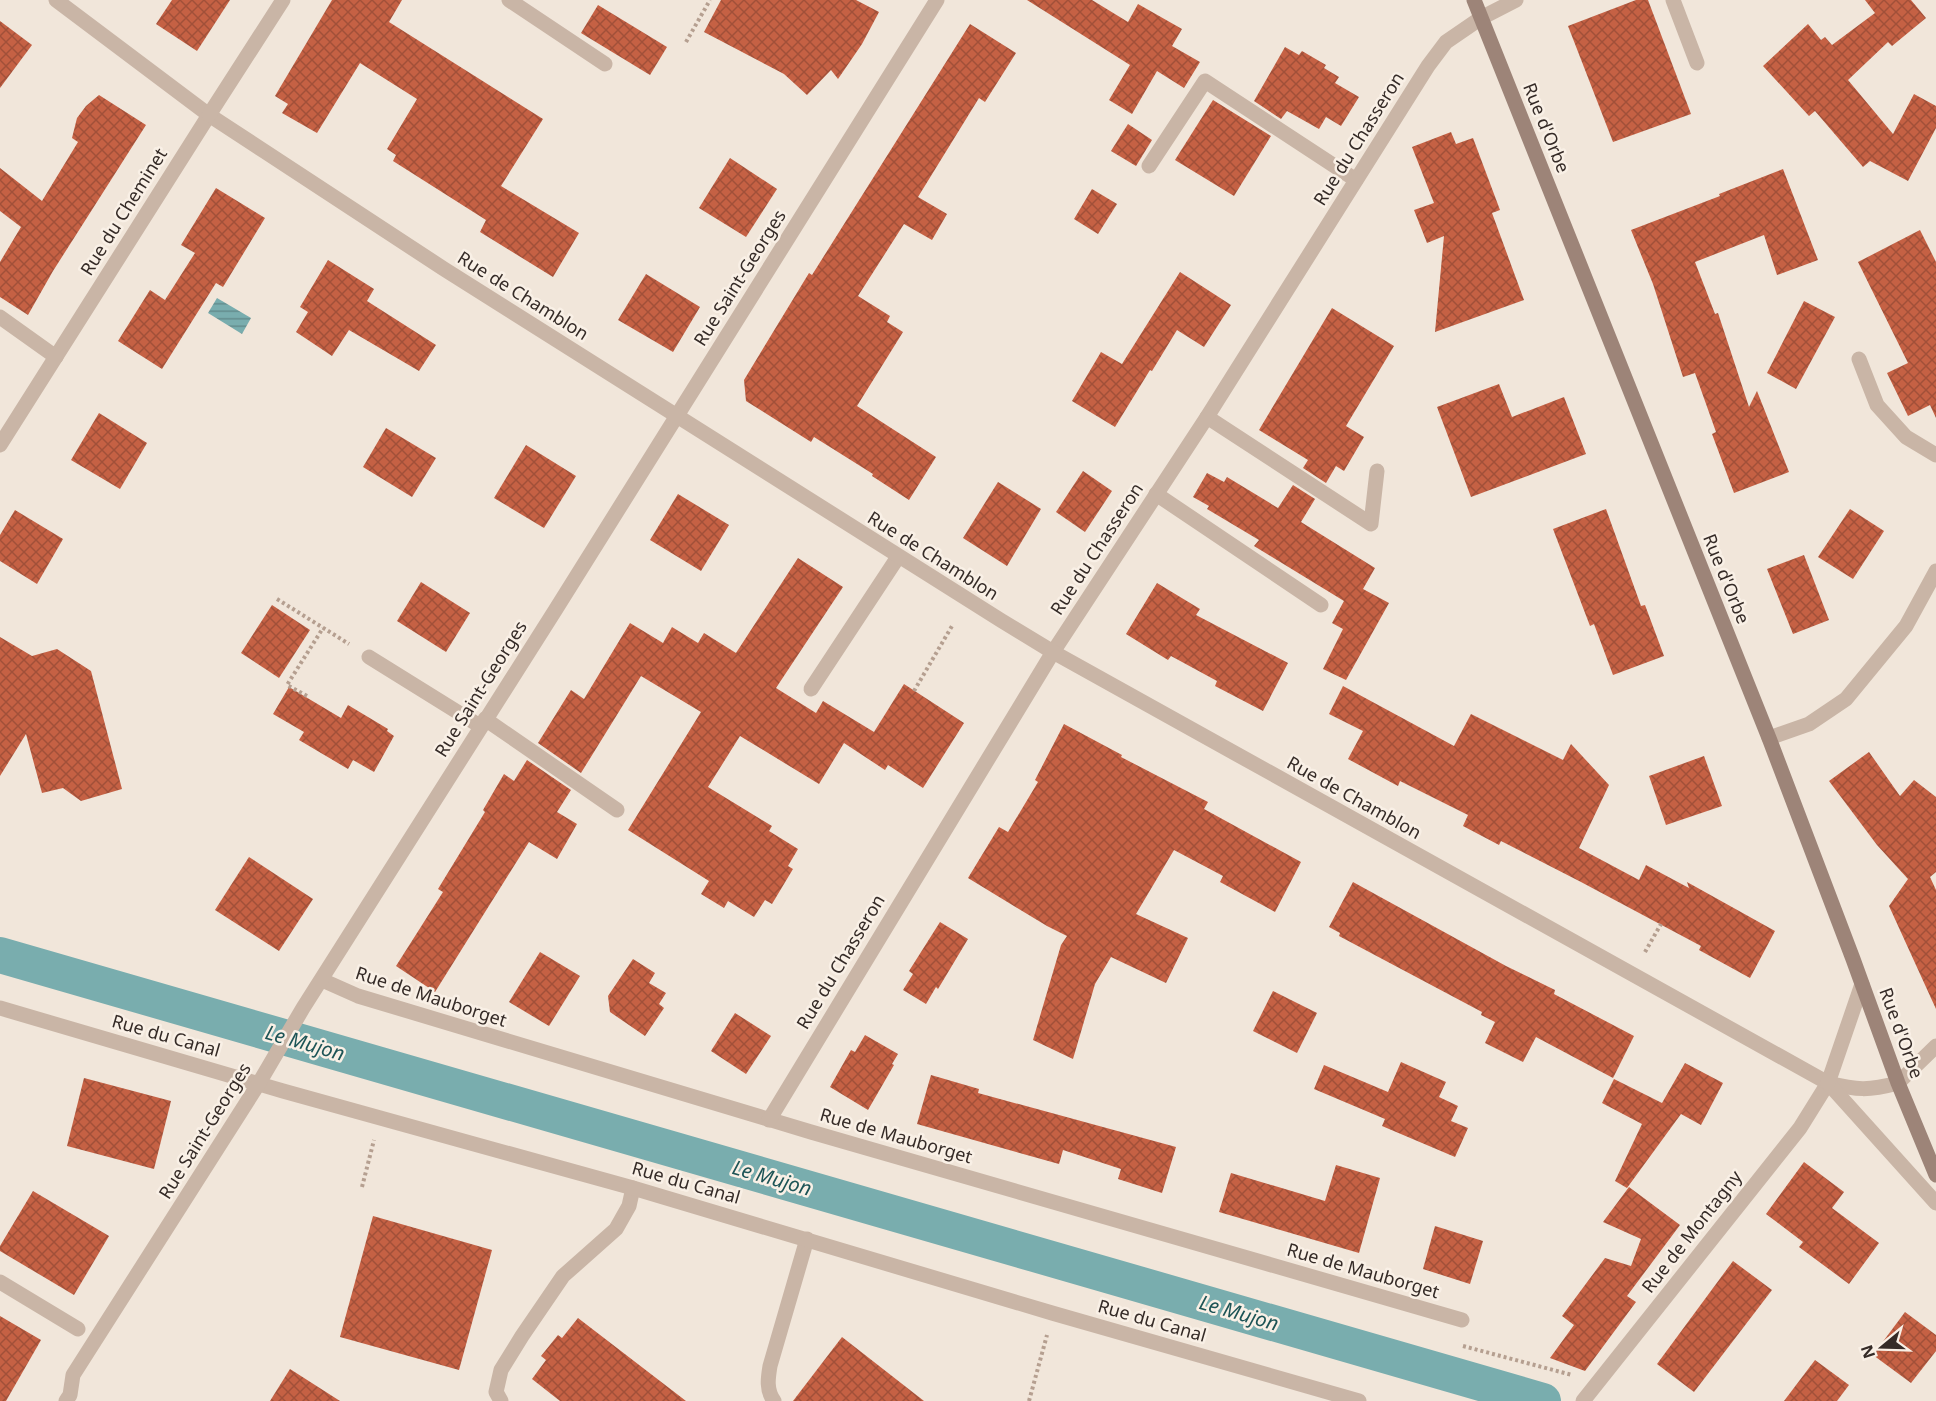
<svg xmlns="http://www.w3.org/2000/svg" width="1936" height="1401" font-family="'Noto Sans',sans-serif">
<defs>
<pattern id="water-rules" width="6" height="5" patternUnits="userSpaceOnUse" patternTransform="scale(1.5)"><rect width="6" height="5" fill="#79adae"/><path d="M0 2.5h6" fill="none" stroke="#648d8e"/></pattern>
<pattern id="building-cross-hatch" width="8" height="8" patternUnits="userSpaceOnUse" patternTransform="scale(1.5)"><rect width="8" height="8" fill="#c56144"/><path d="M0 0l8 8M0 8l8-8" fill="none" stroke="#a15039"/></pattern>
</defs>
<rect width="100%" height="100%" fill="#f1e6da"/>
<path fill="url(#water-rules)" d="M217 298 251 318 242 334 208 313Z"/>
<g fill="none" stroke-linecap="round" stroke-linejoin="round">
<path stroke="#79adae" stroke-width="36" d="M0 955 1543 1401"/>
</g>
<g fill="url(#building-cross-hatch)">
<path d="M172 0H230L197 51 156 24Z"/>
<path d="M332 0H402L389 22 543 119 501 186 579 233 553 277 480 232 486 220 393 161 396 155 387 149 417 99 360 63 317 133 282 113 288 104 275 96Z"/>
<path d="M721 0H856L879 12 862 44 838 79 831 70 807 95 784 74 704 32Z"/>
<path d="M1027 0H1092L1128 22 1138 4 1182 29 1172 46 1200 62 1184 88 1157 71 1132 114 1109 100 1130 65Z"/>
<path d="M1636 0H1648L1691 114 1613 142 1568 26Z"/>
<path d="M1865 0H1911L1926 18 1892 46 1888 42 1848 80 1893 134 1914 94 1936 106V128L1908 181 1870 161 1863 167 1815 111 1809 116 1763 66 1808 24 1821 40 1825 37 1832 45 1875 13Z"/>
<path d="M598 5 667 47 650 75 581 33Z"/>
<path d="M0 21 32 45 0 88Z"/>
<path d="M970 24 1016 53 985 102 979 98 918 197 947 214 932 240 904 224 858 296 890 316 887 322 903 332 857 406 936 457 909 500 872 476 873 474 814 437 811 442 746 401 744 380 809 273 812 275Z"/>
<path d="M1285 47 1299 55 1302 51 1326 65 1324 68 1339 77 1335 83 1359 97 1341 126 1326 117 1319 129 1287 111 1281 119 1254 101Z"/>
<path d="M99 95 146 125 53 271 28 315 0 297V262L21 227 0 211V168L42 201 78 142 72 138 77 118 86 106Z"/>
<path d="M1213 100 1271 136 1234 196 1175 160Z"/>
<path d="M1128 124 1152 140 1136 166 1111 151Z"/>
<path d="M1451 132 1456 144 1473 138 1500 210 1492 213 1524 300 1435 332 1444 236 1427 243 1414 210 1434 203 1412 147Z"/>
<path d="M730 158 777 189 746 237 699 208Z"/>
<path d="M1783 169 1818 260 1777 275 1764 235 1695 262 1715 314 1718 313 1749 407 1757 391 1789 472 1734 493 1712 434 1716 432 1695 373 1683 377 1653 284 1631 230 1720 196 1719 194Z"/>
<path d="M216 188 265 218 223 287 216 283 162 369 118 341 150 290 165 300 195 253 181 245Z"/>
<path d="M1092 189 1117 204 1098 234 1074 219Z"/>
<path d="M1920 230 1936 262V418L1930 405 1908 416 1887 373 1908 363 1858 262Z"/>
<path d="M328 260 374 289 367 301 436 345 419 371 349 330 332 356 296 332 308 312 300 307Z"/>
<path d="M1180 272 1231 305 1204 347 1177 330 1152 371 1150 370 1115 427 1072 401 1101 352 1122 364Z"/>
<path d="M646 274 700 307 673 352 618 320Z"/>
<path d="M1804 301 1835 317 1796 389 1767 373Z"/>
<path d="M1332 308 1394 346 1346 426 1364 437 1344 471 1336 466 1326 483 1303 468 1308 460 1259 430Z"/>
<path d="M1499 384 1512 417 1564 397 1586 454 1471 497 1437 407Z"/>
<path d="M99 413 147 443 120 489 71 460Z"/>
<path d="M386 428 436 458 412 497 363 467Z"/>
<path d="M526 445 576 476 544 528 494 498Z"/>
<path d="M1083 471 1112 491 1085 532 1056 512Z"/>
<path d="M1207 473 1224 482 1227 477 1278 508 1293 485 1315 499 1301 522 1375 568 1363 589 1389 603 1346 680 1323 669 1343 629 1332 623 1344 601 1254 546 1259 540 1207 509 1209 506 1193 497Z"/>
<path d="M998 482 1041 509 1007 566 963 538Z"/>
<path d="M678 494 729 525 701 571 650 540Z"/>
<path d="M1606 509 1641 606 1645 605 1664 656 1613 675 1594 624 1590 626 1553 529Z"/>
<path d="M1850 509 1884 531 1853 579 1818 557Z"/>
<path d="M15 510 63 539 37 584 0 561V535Z"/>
<path d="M1804 555 1829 620 1793 634 1767 569Z"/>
<path d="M798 558 843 587 776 688 816 713 823 701 874 732 904 684 964 723 923 788 888 765 885 770 844 743 819 784 740 736 708 787 772 826 769 831 798 849 788 866 793 869 772 904 765 900 754 917 728 901 724 908 701 894 709 881 628 830 701 712 641 676 581 773 538 743 571 690 584 699 630 623 663 643 672 627 698 643 704 633 736 653Z"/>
<path d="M421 582 470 613 446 652 397 621Z"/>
<path d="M1157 583 1200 609 1196 615 1288 663 1263 711 1215 686 1217 681 1171 656 1168 660 1126 634Z"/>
<path d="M272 605 310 630 279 678 241 653Z"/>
<path d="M0 637 32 656 57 649 91 671 122 789 81 801 63 788 42 793 26 734 0 776Z"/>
<path d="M1343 686 1454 746 1471 714 1563 760 1571 744 1609 785 1579 848 1639 880 1646 865 1689 888 1687 882 1775 931 1750 978 1699 950 1701 946 1581 882 1501 841 1499 845 1463 826 1468 815 1400 781 1398 786 1348 759 1363 731 1329 714Z"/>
<path d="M289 687 341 718 348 705 388 729 387 731 394 736 374 772 353 760 348 769 299 740 304 732 273 714Z"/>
<path d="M1064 724 1122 755 1121 757 1208 802 1204 809 1301 862 1275 912 1220 882 1223 876 1174 850 1136 914 1188 938 1166 983 1111 957 1095 984 1073 1059 1033 1040 1061 945 1067 936 1047 926 968 878 999 827 1008 832 1038 782 1035 780Z"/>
<path d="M1869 752 1900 796 1914 780 1936 797V872L1930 877 1936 890V1009L1889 906 1908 879 1877 845 1829 781Z"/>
<path d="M1704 756 1722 806 1666 825 1649 776Z"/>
<path d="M527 760 571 790 557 812 577 824 557 859 529 842 435 992 396 966 443 892 438 889 485 812 483 810 504 774 514 781Z"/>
<path d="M249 857 313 899 279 951 215 910Z"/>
<path d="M1353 882 1506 966 1555 990 1554 994 1634 1036 1613 1078 1536 1037 1523 1062 1485 1043 1495 1022 1481 1015 1482 1012 1339 936 1340 933 1329 927Z"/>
<path d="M940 922 968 939 938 989 936 987 926 1004 903 990 913 974 909 971Z"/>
<path d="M540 952 580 976 549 1026 509 1002Z"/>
<path d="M633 959 655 973 649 983 666 993 659 1004 664 1008 645 1036 610 1012 608 996Z"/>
<path d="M1273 991 1317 1013 1297 1053 1253 1031Z"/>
<path d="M735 1013 771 1036 746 1074 711 1051Z"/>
<path d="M865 1035 898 1054 892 1064 894 1065 868 1110 830 1087 851 1050 855 1052Z"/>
<path d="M1401 1062 1446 1082 1439 1097 1458 1106 1451 1121 1468 1128 1455 1157 1382 1126 1385 1119 1314 1089 1324 1065 1388 1092Z"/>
<path d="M1685 1063 1723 1083 1701 1125 1681 1114 1627 1188 1615 1181 1642 1124 1602 1103 1614 1079 1662 1103Z"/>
<path d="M931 1075 979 1089 978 1093 1176 1147 1162 1193 1118 1179 1121 1169 1063 1150 1059 1164 917 1124Z"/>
<path d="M84 1078 171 1101 154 1169 67 1146Z"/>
<path d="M1804 1162 1844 1192 1832 1208 1879 1243 1849 1284 1799 1247 1803 1242 1766 1214Z"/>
<path d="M1336 1165 1380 1178 1359 1253 1219 1212 1231 1173 1325 1201Z"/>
<path d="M1629 1187 1680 1225 1627 1296 1636 1302 1585 1371 1550 1358 1574 1325 1562 1316 1605 1258 1631 1266 1641 1239 1603 1222Z"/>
<path d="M33 1191 109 1236 74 1295 0 1251V1246Z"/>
<path d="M373 1216 492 1250 459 1370 340 1337Z"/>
<path d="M1435 1226 1483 1241 1470 1284 1423 1269Z"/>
<path d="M1733 1261 1772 1290 1694 1392 1657 1364Z"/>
<path d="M1905 1312 1936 1335V1351L1911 1383 1873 1355Z"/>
<path d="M0 1316 41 1340 6 1401H0Z"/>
<path d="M578 1318 686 1401H560L532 1379 546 1360 541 1356 558 1335 562 1338Z"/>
<path d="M842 1337 924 1401H793Z"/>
<path d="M1815 1360 1849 1385 1837 1401H1784Z"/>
<path d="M290 1369 340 1401H270Z"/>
</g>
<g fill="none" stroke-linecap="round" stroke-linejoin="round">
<g stroke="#b59f90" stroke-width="4" stroke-dasharray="3 3" stroke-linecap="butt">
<path d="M686 42 710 0"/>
<path d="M277 599 349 644"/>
<path d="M914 691 952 626"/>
<path d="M307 696 287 685 323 628"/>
<path d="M1645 952 1661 924"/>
<path d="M362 1187 374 1140"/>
<path d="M1463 1346 1572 1375"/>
<path d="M1029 1401 1047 1335"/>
</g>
<g stroke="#c9b5a6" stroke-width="15">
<path d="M509 0 605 64"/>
<path d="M1673 0 1697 63"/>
<path d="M1149 166 1205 81 1356 180"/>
<path d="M0 317 56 357"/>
<path d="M1859 359 1877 405 1906 437 1936 455"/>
<path d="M1207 417 1371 524 1377 471"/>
<path d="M1156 494 1321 605"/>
<path d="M369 657 480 726"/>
<path d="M811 689 898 557"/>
<path d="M485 719 617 810"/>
<path d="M1898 1083 1936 1046"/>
<path d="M0 1282 78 1329"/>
<path d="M501 1401 496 1392 501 1370 522 1336 563 1276 616 1229 629 1206 633 1188"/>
<path d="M774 1401C766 1390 768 1378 770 1366L807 1239"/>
</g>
<g stroke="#c9b5a6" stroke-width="15">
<path d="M0 445 209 115"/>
<path d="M1769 738 1809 724 1846 699 1906 626 1936 571"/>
<path d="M322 980 358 996 811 1132 1462 1320"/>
<path d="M0 1008 283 1091 633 1188 1052 1313 1359 1401"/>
<path d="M769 1120 1053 652 1207 417 1428 66 1446 42 1481 18 1516 0"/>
<path d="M66 1401 70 1395 73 1375 259 1083 303 1008 556 609 937 0"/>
<path d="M1583 1401 1800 1128 1828 1083"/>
</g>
<g stroke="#c9b5a6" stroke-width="15">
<path d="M56 0 209 115 264 151 444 269 1002 621 1053 652 1828 1083C1857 1090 1868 1091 1898 1083"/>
<path d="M209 115 283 0"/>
<path d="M1828 1083 1936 1203"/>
<path d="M1828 1083 1862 984"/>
</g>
<path stroke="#9d8478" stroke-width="15" d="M1474 0 1769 738 1853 959 1898 1083 1936 1175"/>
</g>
<g text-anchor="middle" stroke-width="5" stroke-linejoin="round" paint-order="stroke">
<g font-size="18" fill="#352b27" stroke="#f9f0e6">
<text transform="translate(1546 128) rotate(68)" y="6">Rue d'Orbe</text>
<text transform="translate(1359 139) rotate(-58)" y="6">Rue du Chasseron</text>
<text transform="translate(124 212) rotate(-58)" y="6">Rue du Cheminet</text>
<text transform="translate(740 278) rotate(-58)" y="6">Rue Saint-Georges</text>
<text transform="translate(523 296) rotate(32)" y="6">Rue de Chamblon</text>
<text transform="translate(1097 549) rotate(-57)" y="6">Rue du Chasseron</text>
<text transform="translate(933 556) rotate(32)" y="6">Rue de Chamblon</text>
<text transform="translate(1726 579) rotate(68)" y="6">Rue d'Orbe</text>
<text transform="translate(481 689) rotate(-58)" y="6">Rue Saint-Georges</text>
<text transform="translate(1354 798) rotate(29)" y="6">Rue de Chamblon</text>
<text transform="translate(841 962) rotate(-59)" y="6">Rue du Chasseron</text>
<text transform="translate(431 997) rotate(18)" y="6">Rue de Mauborget</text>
<text transform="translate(1901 1033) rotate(70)" y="6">Rue d'Orbe</text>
<text transform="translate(166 1036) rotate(16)" y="6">Rue du Canal</text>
<text transform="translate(205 1131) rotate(-58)" y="6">Rue Saint-Georges</text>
<text transform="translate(896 1136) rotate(16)" y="6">Rue de Mauborget</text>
<text transform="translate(686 1183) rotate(16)" y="6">Rue du Canal</text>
<text transform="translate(1692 1232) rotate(-52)" y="6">Rue de Montagny</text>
<text transform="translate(1363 1271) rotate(16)" y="6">Rue de Mauborget</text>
<text transform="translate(1152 1321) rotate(16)" y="6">Rue du Canal</text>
</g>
<g font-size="20" font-style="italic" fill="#1d5456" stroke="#f9f0e6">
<text transform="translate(305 1043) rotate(16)" y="7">Le Mujon</text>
<text transform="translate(772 1178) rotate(16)" y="7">Le Mujon</text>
<text transform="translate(1239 1313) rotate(16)" y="7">Le Mujon</text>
</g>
</g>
<g transform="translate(1882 1347) rotate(251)" stroke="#f9f0e6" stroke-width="4.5" paint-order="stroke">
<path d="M0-4.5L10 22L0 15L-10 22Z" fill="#352b27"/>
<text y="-9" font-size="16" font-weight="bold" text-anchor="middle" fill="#352b27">N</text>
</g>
</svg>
